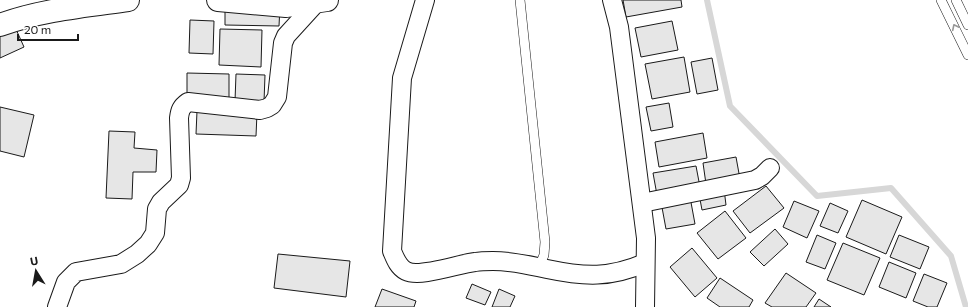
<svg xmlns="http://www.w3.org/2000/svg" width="968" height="307" font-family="Commissioner,sans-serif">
<rect width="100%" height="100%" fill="#fff"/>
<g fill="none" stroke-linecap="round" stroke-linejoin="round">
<path stroke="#d7d7d7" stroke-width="6" d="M707 0 730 106 817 196 891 188 951 256 966 307"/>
</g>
<g fill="#e6e6e6" stroke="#1a1a1a">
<path d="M623 0H681L682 7 626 17Z"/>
<path d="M225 5 280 6 279 26 225 25Z"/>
<path d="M190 20 214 21 213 54 189 53Z"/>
<path d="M672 21 678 50 641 57 635 28Z"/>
<path d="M15 27 24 47 0 58V33Z"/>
<path d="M220 29 262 30 261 67 219 65Z"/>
<path d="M684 57 690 92 652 99 645 64Z"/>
<path d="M712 58 718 90 697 94 691 62Z"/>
<path d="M187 73 229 74V99L187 97Z"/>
<path d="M236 74 265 75 264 102 235 101Z"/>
<path d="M669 103 673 127 651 131 646 107Z"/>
<path d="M0 107 34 115 24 157 0 151Z"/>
<path d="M197 111 257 113 256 136 196 134Z"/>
<path d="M109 131 135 132 134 148 157 150 156 172H133L132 199 106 198Z"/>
<path d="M703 133 707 158 659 167 655 142Z"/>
<path d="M736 157 740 179 706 184 703 163Z"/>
<path d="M696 166 700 187 657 195 653 173Z"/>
<path d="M766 186 784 208 750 233 733 211Z"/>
<path d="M724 189 726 205 702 210 699 194Z"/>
<path d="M690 197 695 224 666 229 661 202Z"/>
<path d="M862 200 902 217 886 254 846 237Z"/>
<path d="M794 201 819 211 807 238 783 227Z"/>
<path d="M830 203 848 211 838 233 820 226Z"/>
<path d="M725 211 746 238 718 259 697 233Z"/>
<path d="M775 229 788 244 764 266 750 252Z"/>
<path d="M817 235 836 243 825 269 806 262Z"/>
<path d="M899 235 929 247 920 269 890 257Z"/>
<path d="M843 243 880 258 864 295 827 280Z"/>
<path d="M692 248 717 278 695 297 670 267Z"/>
<path d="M278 254 350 261 346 297 274 288Z"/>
<path d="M889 262 916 273 906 298 879 287Z"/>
<path d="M786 273 816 293 806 307H772L765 303Z"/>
<path d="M924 274 947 283 937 307H928L913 301Z"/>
<path d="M720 278 753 300 749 307H720L707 298Z"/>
<path d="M472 284 491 292 485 305 466 298Z"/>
<path d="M382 289 416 301 414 307H375Z"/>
<path d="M499 289 515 296 510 307H492Z"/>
<path d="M819 299 831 307H814Z"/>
</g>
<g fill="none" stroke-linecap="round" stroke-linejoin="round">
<defs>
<g id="service">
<path d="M520 0 545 242 544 255 539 267"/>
<path d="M941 0 968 55"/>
<path d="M956 0 968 25"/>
</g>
<g id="minor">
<path d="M425 0 402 78 392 251C395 258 398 267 406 271 420 278 458 264 475 262 481 261 487 261 493 261 513 261 528 265 547 269 585 277 610 278 645 263"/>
<path d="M612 0 619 27 646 238 645 307"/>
<path d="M642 203 755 180 762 176 770 168"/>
<path d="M57 307 66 282 76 272 121 264 137 254 148 244 155 233 157 209 161 202 179 185 181 178 179 118C180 110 181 107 188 102L260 110 267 108 272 105 277 97 283 43 286 36 317 2"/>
</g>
<g id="tertiary">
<path d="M218 0 286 6 327 0"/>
<path d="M0 25C41 10 85 6 128 0"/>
</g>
</defs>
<use href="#service" stroke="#1a1a1a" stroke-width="10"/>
<use href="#minor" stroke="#1a1a1a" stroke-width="20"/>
<use href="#tertiary" stroke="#1a1a1a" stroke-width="24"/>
<use href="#service" stroke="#fff" stroke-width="9"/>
<use href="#minor" stroke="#fff" stroke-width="18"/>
<use href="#tertiary" stroke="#fff" stroke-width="22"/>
</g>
<defs><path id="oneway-chevron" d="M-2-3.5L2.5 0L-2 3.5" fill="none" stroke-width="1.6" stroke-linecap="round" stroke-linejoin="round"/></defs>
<use stroke="#989898" href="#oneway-chevron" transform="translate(955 27) rotate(-116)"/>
<g transform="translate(36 271) rotate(349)" stroke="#ffffff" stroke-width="3" paint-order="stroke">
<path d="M0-3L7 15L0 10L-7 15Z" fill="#1a1a1a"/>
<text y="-6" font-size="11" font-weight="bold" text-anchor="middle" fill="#1a1a1a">U</text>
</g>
<path d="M18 34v6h60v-6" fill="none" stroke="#1a1a1a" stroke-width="2"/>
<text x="24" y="34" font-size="12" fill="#1a1a1a" stroke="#ffffff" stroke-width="3" paint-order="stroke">20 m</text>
</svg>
